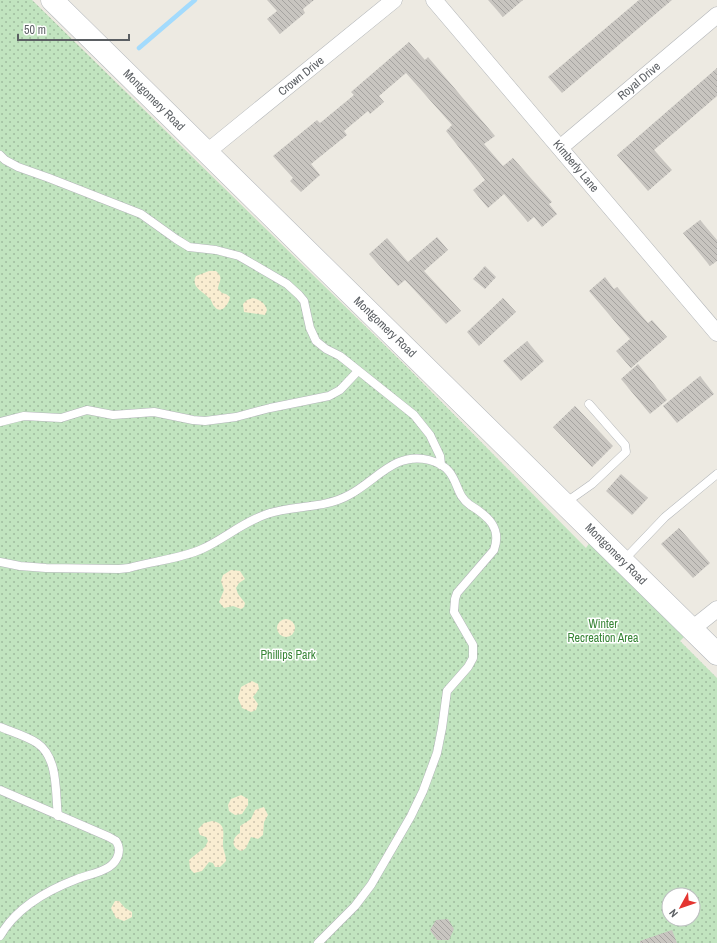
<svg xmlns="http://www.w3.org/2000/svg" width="717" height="943" font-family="'Archivo Narrow',sans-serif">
<defs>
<pattern id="grass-dots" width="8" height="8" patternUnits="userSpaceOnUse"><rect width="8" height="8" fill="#c1e4bf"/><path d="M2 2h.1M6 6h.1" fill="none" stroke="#a0bc9f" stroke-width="1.8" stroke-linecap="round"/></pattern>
<pattern id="sand-dots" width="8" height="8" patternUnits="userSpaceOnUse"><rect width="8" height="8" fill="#f9edd1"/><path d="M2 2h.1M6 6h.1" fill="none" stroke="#cdc3ad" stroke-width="1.8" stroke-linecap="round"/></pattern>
<pattern id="building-back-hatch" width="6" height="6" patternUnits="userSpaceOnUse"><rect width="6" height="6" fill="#c8c5c0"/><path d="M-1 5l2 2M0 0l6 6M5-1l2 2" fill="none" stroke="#a5a3a0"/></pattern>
</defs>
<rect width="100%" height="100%" fill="#edeae2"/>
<path fill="url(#grass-dots)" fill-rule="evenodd" d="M0 0H32L408 368 586 548 592 539 692 629 680 641 717 678V943H0ZM669 895H693V919H669Z"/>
<g fill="url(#sand-dots)">
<path d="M209 271H216C224 278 219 281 218 289L222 293 226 294 230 297C229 304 221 316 214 306 212 304 212 300 209 298 204 292 190 287 196 276Z"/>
<path d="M253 298C260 300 265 303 267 310L265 315 244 312 243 304 247 300Z"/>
<path d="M231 570 240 571 245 579 239 583 236 588 238 594 245 603 244 607 241 609 233 606 224 608 219 602 224 590 221 581 223 575Z"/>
<circle cx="286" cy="628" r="9"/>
<path d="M252 681 258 684 259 689 253 697 258 704 256 710 251 712 242 708 238 698 241 687Z"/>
<path d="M241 795 248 799V805L242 814 235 815 229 811 228 805 231 799Z"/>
<path d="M264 807 268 815 264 822 263 835 258 839 251 837 246 848 242 851C231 849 231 838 240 833V826L251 819 255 810Z"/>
<path d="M212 821C227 823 223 834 223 845 223 850 226 854 226 861L220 867H215L213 863 209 862 202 871 194 873 190 869 189 860 205 847 208 841 206 837 200 835 198 829 204 823Z"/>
<path d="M115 901H119L125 908 132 912V917L124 921 116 918 111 908Z"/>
</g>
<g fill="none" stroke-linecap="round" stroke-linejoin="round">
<path stroke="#a3dbfd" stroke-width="4.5" d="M139 48 195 0"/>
</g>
<g fill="url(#building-back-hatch)">
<path d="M267 0H314L303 9 305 13 280 34 267 19 277 11Z"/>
<path d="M488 0H523L503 17Z"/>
<path d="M639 0H672L562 93 548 77Z"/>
<path d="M409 42 425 60 428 57 495 136 484 144 503 166 513 158 552 202 549 204 557 214 542 227 534 217 528 222 504 194 488 208 473 190 485 180 446 131 452 125 406 73 379 96 384 102 370 114 368 111 344 131 347 135 311 164 320 175 301 192 290 181 293 178 273 156 317 120 320 123 354 95 351 92Z"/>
<path d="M717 68V96L654 150 672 170 648 191 617 155Z"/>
<path d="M700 220 717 240V261L710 266 683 233Z"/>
<path d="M437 237 448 250 424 271 461 311 446 324 405 280 398 286 369 254 387 238 408 262Z"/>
<path d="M485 266 496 277 485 289 473 279Z"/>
<path d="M605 277 614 289 617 287 648 323 652 320 667 337 631 368 616 351 630 339 589 291Z"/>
<path d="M503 298 516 312 479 346 467 332Z"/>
<path d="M527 341 544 361 521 381 503 361Z"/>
<path d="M638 364 667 400 650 414 621 379Z"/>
<path d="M700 376 714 394 677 423 663 406Z"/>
<path d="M575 406 613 446 592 467 553 427Z"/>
<path d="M621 474 648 498 632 515 606 491Z"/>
<path d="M679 528 710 563 693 578 661 544Z"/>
<path d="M448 919 454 929 449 940H437L430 930 436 920Z"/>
<path d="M672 930 677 943H640V941Z"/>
</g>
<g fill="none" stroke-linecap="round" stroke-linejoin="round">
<defs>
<g id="lane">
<path d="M0 155 5 160 18 167 49 178 141 214 176 239 189 247 216 250 239 256 287 284 299 295 304 301 310 328 316 341 326 349 340 356 414 415 430 435 440 456 441 465"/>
<path d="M0 422 24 416 61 418 87 410 113 415 154 412 193 420 205 421 236 417 270 408 329 396 340 390 358 371"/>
<path d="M565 503 592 484 626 452 625 445 589 404"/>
<path d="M624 560 665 517 717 474"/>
<path d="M0 562 20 566 46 568 119 569 129 568C153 561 180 559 202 549 224 539 243 522 267 514 293 505 324 509 349 495 376 481 395 451 429 460 462 469 451 492 470 505 488 516 502 528 494 550L457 593 455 599 454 612 473 645V658L468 667 447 691 442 728 437 753 423 791 411 816 371 885 355 906 318 943"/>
<path d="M0 727C12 732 26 736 37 743 59 758 55 793 58 816"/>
<path d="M0 790 109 837 116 841C122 850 118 861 109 867 100 873 87 875 77 879 48 890 16 908 0 936"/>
</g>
<g id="street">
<path d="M434 0 717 333"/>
<path d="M561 147 717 15"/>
<path d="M207 152 394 0"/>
<path d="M692 629 717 609"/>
</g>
<path id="secondary" d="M52 0 717 654"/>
</defs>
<use href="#lane" stroke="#b3b6b9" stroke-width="9"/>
<use href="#street" stroke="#b3b6b9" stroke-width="17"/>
<use href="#secondary" stroke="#b4b8bc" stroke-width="23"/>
<use href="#lane" stroke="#fff" stroke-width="8"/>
<use href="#street" stroke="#fff" stroke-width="16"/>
<use href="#secondary" stroke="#fff" stroke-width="22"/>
</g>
<g text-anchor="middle" stroke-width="3" stroke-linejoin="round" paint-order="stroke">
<g font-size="12" fill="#5b5f63" stroke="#fff">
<text transform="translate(301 76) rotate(-39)" y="4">Crown Drive</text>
<text transform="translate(639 81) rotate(-40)" y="4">Royal Drive</text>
<text transform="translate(154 100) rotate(45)" y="4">Montgomery Road</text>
<text transform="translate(576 166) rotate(50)" y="4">Kimberly Lane</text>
<text transform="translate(385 327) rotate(44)" y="4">Montgomery Road</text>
<text transform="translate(616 554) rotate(45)" y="4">Montgomery Road</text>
</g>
<g font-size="12" fill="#388537" stroke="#fff">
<text x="603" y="628">Winter<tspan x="603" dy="14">Recreation Area</tspan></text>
<text x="288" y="659">Phillips Park</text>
</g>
</g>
<g transform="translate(681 907) rotate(230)"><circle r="19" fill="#ffffff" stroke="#bdbfc1"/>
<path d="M0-3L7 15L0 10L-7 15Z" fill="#e43531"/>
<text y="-6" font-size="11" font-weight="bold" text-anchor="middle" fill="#5b5f63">N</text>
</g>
<path d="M18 34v6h111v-6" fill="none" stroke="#5b5f63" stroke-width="2"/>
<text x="24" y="34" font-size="12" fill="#5b5f63" stroke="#ffffff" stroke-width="3" paint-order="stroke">50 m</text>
</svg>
